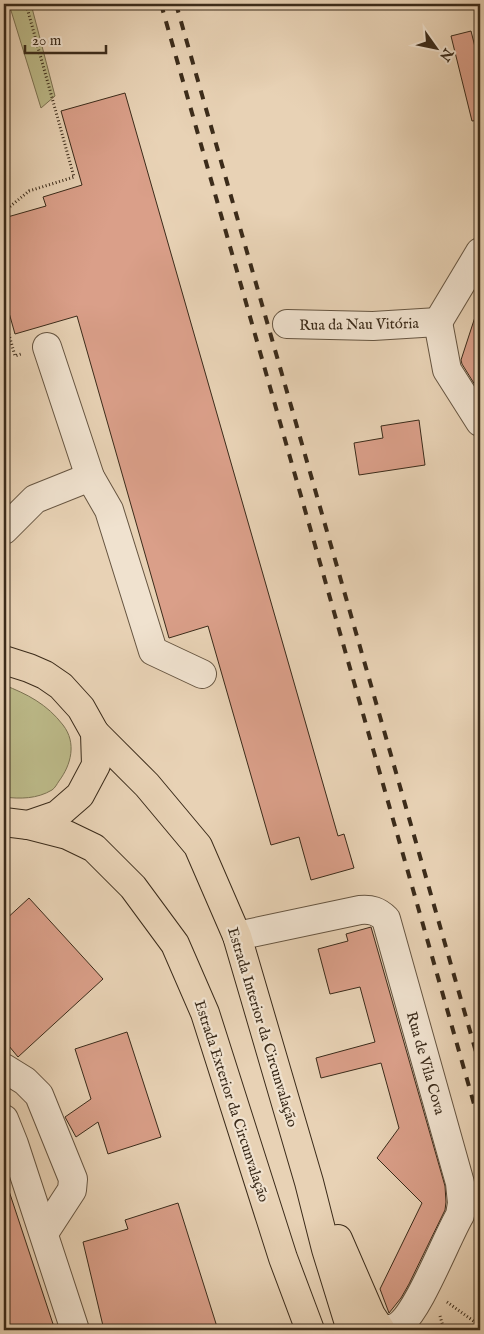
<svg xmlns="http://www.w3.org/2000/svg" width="484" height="1334" font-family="'IM FELL English',serif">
<rect width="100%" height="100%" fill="#e8d2b5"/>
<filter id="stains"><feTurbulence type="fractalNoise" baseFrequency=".004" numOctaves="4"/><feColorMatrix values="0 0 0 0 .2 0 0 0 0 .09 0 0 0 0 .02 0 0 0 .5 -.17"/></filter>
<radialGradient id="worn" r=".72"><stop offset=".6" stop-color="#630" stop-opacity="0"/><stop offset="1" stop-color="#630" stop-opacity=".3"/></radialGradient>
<g fill="#bcba89" stroke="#7c7252">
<path d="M9 4H31L55 96 41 108Z"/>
<path d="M4 685C27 694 47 704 63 725 77 743 71 765 59 781 57 784 55 788 52 790 37 799 20 799 4 797Z"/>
</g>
<g fill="#da9f89" stroke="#3b2b1a">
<path d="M471 31 480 67V120L472 121 451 36Z"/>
<path d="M125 93 338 836 344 834 354 868 311 880 299 837 271 845 208 626 169 638 77 316 15 334 4 295V218L46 206 43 197 82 185 61 111Z"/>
<path d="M476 314H480V393L462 364 461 360Z"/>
<path d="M419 420 425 465 359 475 354 443 383 438 381 426Z"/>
<path d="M29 898 103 979 18 1057 4 1040V921Z"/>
<path d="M371 927 445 1186 446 1202 445 1210 409 1284 401 1298 389 1313 380 1289 422 1203 377 1158 399 1128 381 1063 321 1078 316 1058 375 1042 360 987 330 994 318 949 348 941 346 934Z"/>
<path d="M127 1032 161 1137 108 1154 98 1122 76 1137 65 1117 91 1099 75 1049Z"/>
<path d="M4 1188H8L55 1330H4Z"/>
<path d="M178 1203 218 1330H104L83 1242 128 1229 125 1220Z"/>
</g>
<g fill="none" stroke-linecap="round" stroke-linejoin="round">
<defs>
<g id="minor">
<path d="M438 322 447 370 480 422"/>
<path d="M438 322 480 252"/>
<path d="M287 324 373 326 438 322"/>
<path d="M47 347 90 477 109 510 153 651 202 674"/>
<path d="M4 530 35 499 90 477"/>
<path d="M237 936 360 910C371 909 378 911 386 919L460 1183 462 1203 460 1215C446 1239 418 1313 398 1326 392 1330 387 1329 380 1328"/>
<path d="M4 1068 25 1081 39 1095 73 1179 72 1190 44 1233"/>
<path d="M4 1119 14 1144 75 1330"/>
</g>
<g id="major">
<path d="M4 660 29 668 45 675 61 686 81 708 95 733 96 765 80 795 57 815 28 825 4 822"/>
<path d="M95 733 147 785 198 846 237 936 309 1182 326 1249 351 1330"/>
<path d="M28 825 67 835 94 848 133 887 175 944 205 1013 283 1258 310 1330"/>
<path d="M338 1239 371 1315 381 1330"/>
</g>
</defs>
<use href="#minor" stroke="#665541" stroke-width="30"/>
<use href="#major" stroke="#3b2b1a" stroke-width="30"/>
<g stroke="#3b2b1a" stroke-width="3" stroke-dasharray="1 2.5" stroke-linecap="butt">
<path d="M4 210 7 209 29 191 74 177 26 4"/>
<path d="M4 317 15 356 21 354"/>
<path d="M447 1302 479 1325"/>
<path d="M440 1316 444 1330"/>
<path d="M475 1330 480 1322"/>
</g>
<use href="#minor" stroke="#f0e2cf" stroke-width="28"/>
<use href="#major" stroke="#e8d2b5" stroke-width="28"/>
<g stroke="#3b2b1a" stroke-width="4" stroke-dasharray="9 9" stroke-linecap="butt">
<path d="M161 4 480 1125"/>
<path d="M176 4 480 1066"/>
</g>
</g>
<g text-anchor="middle" stroke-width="4.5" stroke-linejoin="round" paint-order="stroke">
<g font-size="15" fill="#3b2b1a" stroke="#f0e2cf">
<text transform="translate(359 324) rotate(-1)" y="5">Rua da Nau Vitória</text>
<text transform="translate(263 1027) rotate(73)" y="5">Estrada Interior da Circunvalação</text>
<text transform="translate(426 1063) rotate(74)" y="5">Rua de Vila Cova</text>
<text transform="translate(232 1101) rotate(72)" y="5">Estrada Exterior da Circunvalação</text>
</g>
</g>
<rect width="484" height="1334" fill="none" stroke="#e8d2b5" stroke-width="20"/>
<rect x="5" y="5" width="474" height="1324" fill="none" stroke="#3b2b1a" stroke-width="2.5"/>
<rect x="10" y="10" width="464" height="1314" fill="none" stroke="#3b2b1a"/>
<g transform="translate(436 48) rotate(123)" stroke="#f0e2cf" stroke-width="4" paint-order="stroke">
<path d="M0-4L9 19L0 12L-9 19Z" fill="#3b2b1a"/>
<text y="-8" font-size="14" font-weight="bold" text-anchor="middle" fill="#3b2b1a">N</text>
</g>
<path d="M25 45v8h81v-8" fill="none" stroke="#3b2b1a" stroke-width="2.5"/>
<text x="32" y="45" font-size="15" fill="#3b2b1a" stroke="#f0e2cf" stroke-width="4" paint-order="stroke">20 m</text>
<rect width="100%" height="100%" filter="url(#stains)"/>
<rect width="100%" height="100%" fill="url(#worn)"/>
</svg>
